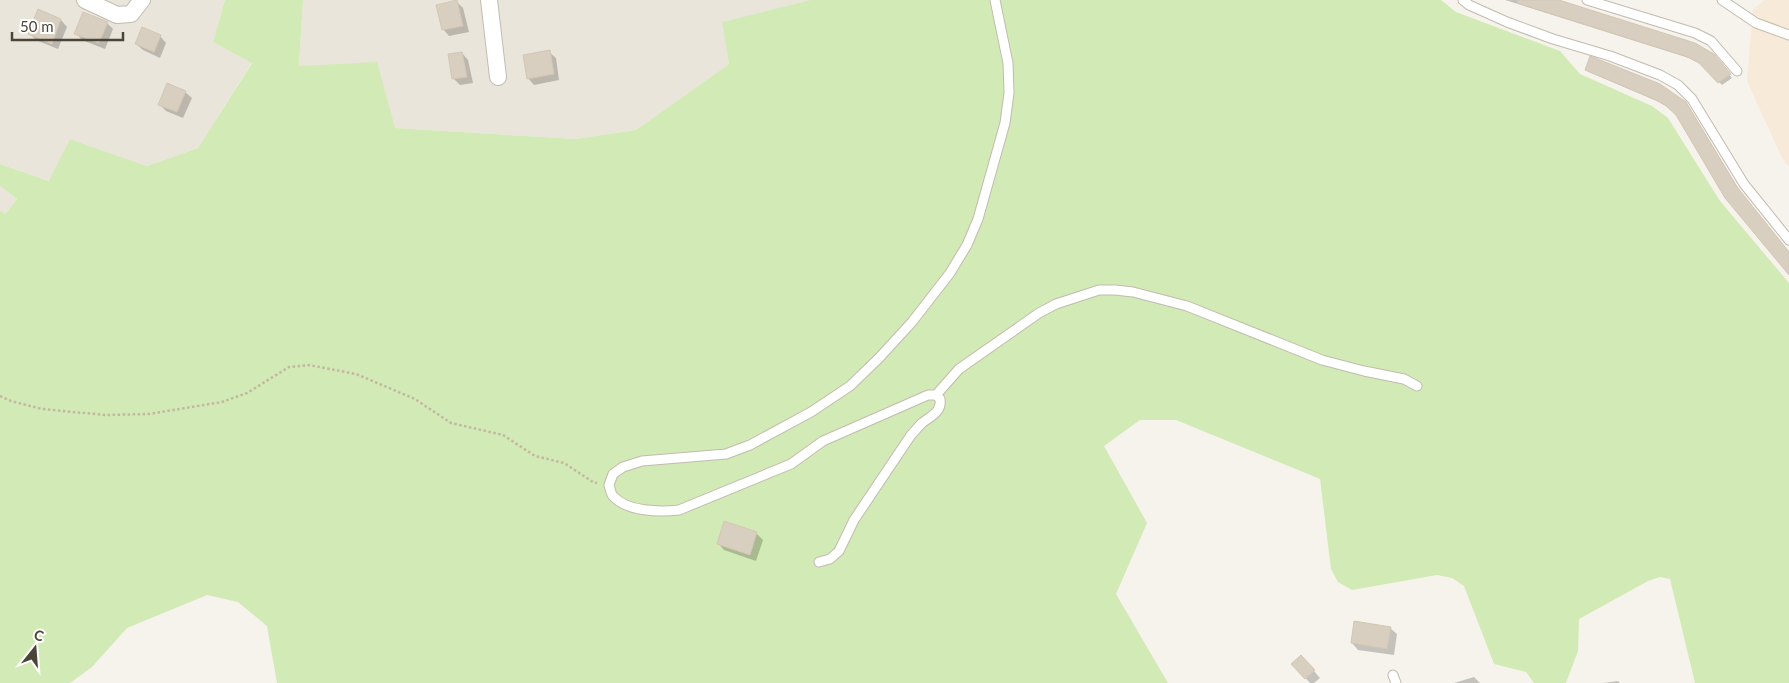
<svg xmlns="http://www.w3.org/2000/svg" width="1789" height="683" font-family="Lato,sans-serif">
<rect width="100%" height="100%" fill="#f6f3ec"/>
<g fill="#eae5da">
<path d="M0 0H225L213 42 252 62 198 148 147 166 70 139 50 181 0 164Z"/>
<path d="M303 0H810L723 22 729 64 636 130 575 139 395 128 299 66Z"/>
<path d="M0 186 17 199 4 215 0 211Z"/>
</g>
<path fill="#f7ead8" d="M1765 0H1789V167L1782 158 1747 81 1753 9Z"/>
<path fill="#d2eab5" d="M225 0H303L299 66 377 62 395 128 575 139 636 130 729 64 722 22 810 0H1441L1456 12 1560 51 1580 74 1652 106 1668 118 1720 201 1789 283V683H1695L1670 579 1660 577 1648 581 1579 619 1578 651 1566 683H1534L1526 672 1494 664 1464 586 1452 578 1437 575 1352 590 1338 582 1331 569 1320 479 1176 420H1140L1104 446 1147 523 1116 594 1168 683H277L267 626 238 602 207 595 127 628 92 667 70 683H0V211L5 214 17 199 0 186V164L49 181 70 139 147 166 198 148 252 63 213 42Z"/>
<g fill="#0003">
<path d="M1505 0H1555L1717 59 1732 78 1722 85 1702 65 1689 58Z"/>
<path d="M457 2 463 8 469 32 449 36 443 29Z"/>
<path d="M39 11 61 20 67 27 58 49 36 40 30 34Z"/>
<path d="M107 23 113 29 105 49 82 40 76 33Z"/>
<path d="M160 36 166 43 160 58 143 50 136 44Z"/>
<path d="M549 52 556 58 559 80 534 85 528 78Z"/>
<path d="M462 53 468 60 473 83 460 85 453 78Z"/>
<path d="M1586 69 1688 107 1740 191 1789 252V273L1677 115 1669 108 1659 102 1589 72Z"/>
<path d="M185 92 192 98 183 118 166 111 159 104Z"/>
<path d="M756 533 763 540 756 561 724 550 718 543Z"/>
<path d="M1390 628 1397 634 1394 655 1358 650 1352 643Z"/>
<path d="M1307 663 1320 678 1314 683H1310L1293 664Z"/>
<path d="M1474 677 1480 683H1454Z"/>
<path d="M1618 681 1620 683H1603Z"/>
</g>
<g fill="#d8cfc1" stroke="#d3c7b4">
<path d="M457 0 463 26 442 30 436 5Z"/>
<path d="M1518 0H1559L1695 43 1714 54 1731 74 1718 83 1698 62 1685 56 1517 3Z"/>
<path d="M38 9 61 19 52 44 28 34Z"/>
<path d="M83 12 108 22 99 43 74 34Z"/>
<path d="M142 27 161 35 154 52 135 44Z"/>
<path d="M550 50 554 74 527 79 523 55Z"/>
<path d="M462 52 467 77 452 79 448 54Z"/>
<path d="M1590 56 1660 84 1686 102 1737 187 1789 252V275L1725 198 1676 115 1665 105 1654 99 1585 70Z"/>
<path d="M167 83 186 91 177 112 158 105Z"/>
<path d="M724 521 757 532 750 555 717 544Z"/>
<path d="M1354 621 1391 627 1387 649 1351 643Z"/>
<path d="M1301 655 1315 670 1305 679 1291 664Z"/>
</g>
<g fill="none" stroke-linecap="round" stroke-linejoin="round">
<defs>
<g id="service">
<path d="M1463 0 1469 5 1507 22 1553 39 1610 56 1660 75 1678 85 1692 99 1744 184 1789 240"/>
<path d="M1587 0 1695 33 1711 41 1737 71"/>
<path d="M1722 0 1756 23 1789 35"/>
<path d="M936 395 959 369 1039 313 1056 304 1099 290H1115L1133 292 1187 306 1322 360 1364 371 1404 379 1417 386"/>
<path d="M819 562 830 559 839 551 854 520 911 435C915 431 918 427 922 423 931 416 942 412 940 399L936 395H928L823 441 791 464 679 510C660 512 627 512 613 496 611 494 610 488 609 485L613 474 623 467 642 461 726 454 750 445 811 412 850 386 879 358 912 322 950 273 967 245 978 219 1005 123 1009 93 1008 63 995 0"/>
<path d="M1393 675 1396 683"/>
</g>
<g id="minor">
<path d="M85 0 117 15 131 14 142 0"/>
<path d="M489 0 498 77"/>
</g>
</defs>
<use href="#service" stroke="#c2bbae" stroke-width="11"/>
<use href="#minor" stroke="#c2bbae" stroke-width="18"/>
<path stroke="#c4b79f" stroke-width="2.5" stroke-dasharray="2.5 2.5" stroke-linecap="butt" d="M0 396 11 401 42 409 105 415 149 414 222 402 247 393 289 367 309 365 356 374 415 399 451 423 503 435 535 456 564 463 593 482 597 483"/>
<use href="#service" stroke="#fff" stroke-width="9"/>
<use href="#minor" stroke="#fff" stroke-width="16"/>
</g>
<g transform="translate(35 648) rotate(17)" stroke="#ffffff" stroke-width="4" paint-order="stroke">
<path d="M0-4L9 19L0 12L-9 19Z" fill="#4b4439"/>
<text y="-8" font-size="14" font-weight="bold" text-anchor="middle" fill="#4b4439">С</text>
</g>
<path d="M12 32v8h111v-8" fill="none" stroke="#4b4439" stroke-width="2.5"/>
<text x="20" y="32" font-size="15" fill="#4b4439" stroke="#ffffff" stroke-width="4" paint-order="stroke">50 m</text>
</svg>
